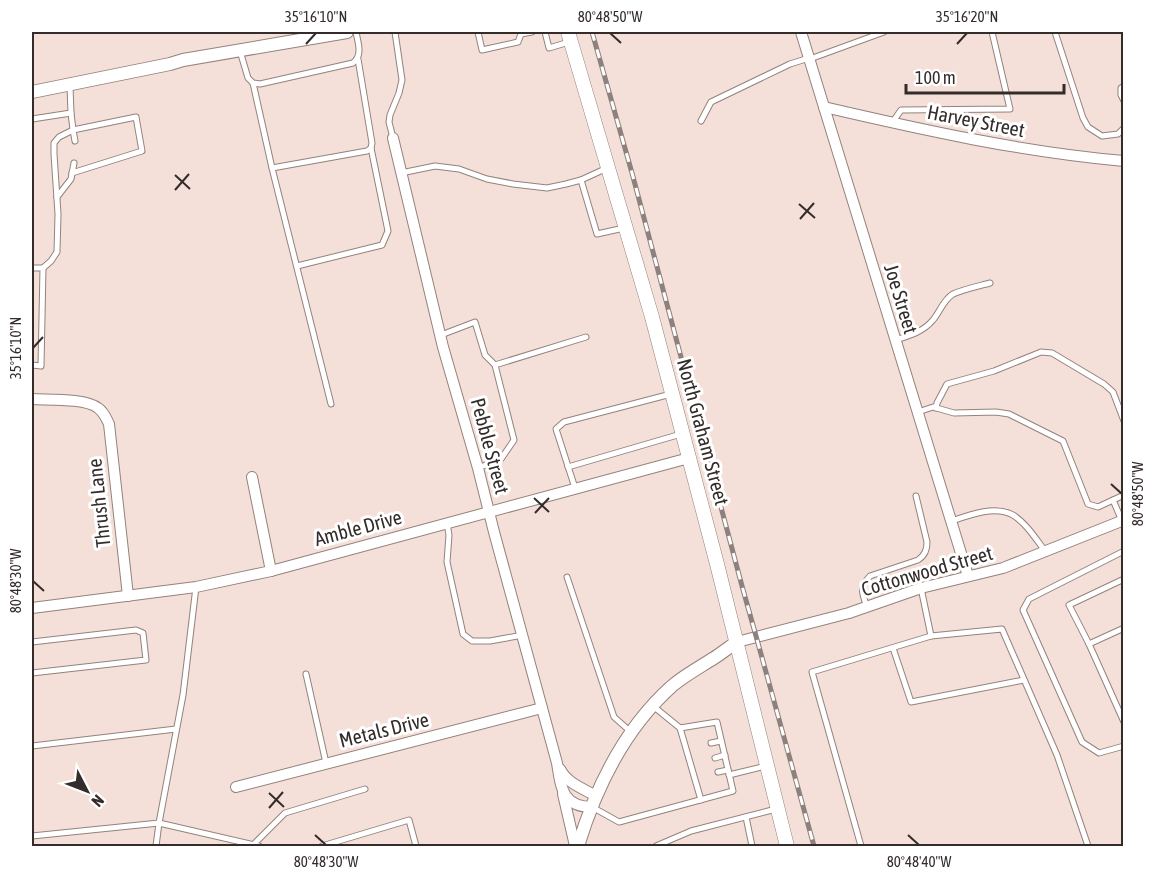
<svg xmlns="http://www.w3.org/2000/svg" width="1155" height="878" font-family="'Asap Condensed',sans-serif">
<rect width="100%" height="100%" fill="#f4e0d9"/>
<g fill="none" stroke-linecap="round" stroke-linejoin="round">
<defs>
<g id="service">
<path d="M478 32 482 50 518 42 521 34 532 32"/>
<path d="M545 32 549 48 569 42"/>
<path d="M1055 32 1083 118 1088 127 1102 136 1118 134 1124 128"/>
<path d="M240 51 248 78 253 83 260 84 353 63C363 55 358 43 356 32"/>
<path d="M810 59 884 32"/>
<path d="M253 83 272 168 331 404"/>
<path d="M1124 86 1121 88V95L1124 101"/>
<path d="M32 119 71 113"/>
<path d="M701 121 711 102 790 64 809 58"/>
<path d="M892 123 901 110 1010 109 992 32"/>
<path d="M393 138 389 122 390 115 399 93 402 80 395 32"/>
<path d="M272 168 367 151 371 148 372 143 358 59"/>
<path d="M607 168 581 180 597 234 624 228"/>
<path d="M72 173 142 151 136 117 73 130 75 141"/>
<path d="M401 173 435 166 459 169 487 179 513 184 547 188 566 184 581 180"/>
<path d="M57 197 71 179 74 163"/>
<path d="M297 266 382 245 388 231 371 148"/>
<path d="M32 268H43L51 261 57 252 58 214 54 154V143L59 137 73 130 71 113 70 86"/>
<path d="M441 335 475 322 485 355 495 365"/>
<path d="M895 340C909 336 923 332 933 320 940 312 943 300 953 294 964 289 979 286 990 283"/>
<path d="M32 365 41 366 43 268"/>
<path d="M936 408 937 403 947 384 994 371 1041 352 1052 353 1104 384 1113 392 1124 421"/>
<path d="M918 412 933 407 954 413 996 412 1009 414 1063 441 1088 504 1098 507 1124 495"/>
<path d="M568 467 681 434"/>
<path d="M478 468 501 459 514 440 495 365 586 337"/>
<path d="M575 488 556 429 564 422 671 394"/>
<path d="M1113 500 1122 521"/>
<path d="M952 521C969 515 995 505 1013 515 1026 523 1036 539 1045 551"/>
<path d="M447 523 449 535 447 562 463 634 472 641H490L523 635"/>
<path d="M1124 551 1029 599 1023 610 1082 742 1099 753 1124 746"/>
<path d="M567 577 614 717 631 732"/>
<path d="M867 607C862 593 859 588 870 576L918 560C925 555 927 550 927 542L916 496"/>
<path d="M1124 628 1089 644 1124 722"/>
<path d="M931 636 1002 629 1057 755 1088 846"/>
<path d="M32 642 136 630 143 633 146 660 32 673"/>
<path d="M1089 644 1069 605 1124 579"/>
<path d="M893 648 911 702 1024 680"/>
<path d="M306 674 326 763"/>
<path d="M680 728 701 800"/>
<path d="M711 743 721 741"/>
<path d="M32 746 176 729"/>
<path d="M715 758 725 755"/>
<path d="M718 772 728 770"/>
<path d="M729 775 766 766"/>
<path d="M592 807 619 822 733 791 717 722 680 728 653 706"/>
<path d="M746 817 752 846"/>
<path d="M32 836 159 823 183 695 196 587"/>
<path d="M253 845 285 813 365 789"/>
<path d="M156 846 159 823 259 846"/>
<path d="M322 846 409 820 416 846"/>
<path d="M656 846 691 831 776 809"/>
<path d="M861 846 812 672 931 636 921 588"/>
</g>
<g id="minor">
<path d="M801 32 968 576"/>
<path d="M824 107C923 130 1022 152 1124 161"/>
<path d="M393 138 443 347 478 468 494 532 557 763C561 787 562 807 592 807"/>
<path d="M32 399C48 400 86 398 98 408 104 412 106 418 109 424L128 596"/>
<path d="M252 477 271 571"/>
<path d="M32 608 196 587 271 571 689 458"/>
<path d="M737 642 849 613 921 588 1003 568 1124 520"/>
<path d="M560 769C567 783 582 788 596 796"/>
<path d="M236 787 542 708"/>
<path d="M563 794 575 846"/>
</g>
<g id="tertiary">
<path d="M32 92 170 64 183 60 347 32"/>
<path d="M578 846C596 787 625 728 672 686 685 675 700 667 714 658 722 653 729 647 737 642"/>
</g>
<path id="secondary" d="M568 32 652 317 717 564 787 846"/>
</defs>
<use href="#service" stroke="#94827c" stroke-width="7"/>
<use href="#minor" stroke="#94827c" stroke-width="12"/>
<use href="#tertiary" stroke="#94827c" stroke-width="14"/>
<use href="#secondary" stroke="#94827c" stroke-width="15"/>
<use href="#service" stroke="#fff" stroke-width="5"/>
<use href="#minor" stroke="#fff" stroke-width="10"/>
<use href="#tertiary" stroke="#fff" stroke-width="12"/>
<use href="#secondary" stroke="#fff" stroke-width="14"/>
<defs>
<path id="rail" d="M592 32 632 173 742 586 756 636 814 846"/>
</defs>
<use href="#rail" stroke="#8e817d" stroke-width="5"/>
<use href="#rail" stroke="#fff" stroke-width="3" stroke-dasharray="9" stroke-linecap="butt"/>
</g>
<path fill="none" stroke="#332c2a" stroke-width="2" d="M610 33 621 43M306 44 316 33M957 44 967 33M175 175 190 189M175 190 189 174M799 204 815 218M800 219 814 203M33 348 43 337M1111 484 1122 494M534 498 549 512M535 513 549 498M33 581 44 591M269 793 284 807M269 808 283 792M315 835 326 845M908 835 919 845"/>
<g text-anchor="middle" stroke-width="6" stroke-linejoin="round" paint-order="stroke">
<g font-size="20" fill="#332c2a" stroke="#fff">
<text transform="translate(976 121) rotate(11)" y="7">Harvey Street</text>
<text transform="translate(901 299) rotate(73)" y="7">Joe Street</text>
<text transform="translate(703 432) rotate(75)" y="7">North Graham Street</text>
<text transform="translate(490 446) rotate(75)" y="7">Pebble Street</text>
<text transform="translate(99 503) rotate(-96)" y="7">Thrush Lane</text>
<text transform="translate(358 528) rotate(-15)" y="7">Amble Drive</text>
<text transform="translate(927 571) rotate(-16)" y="7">Cottonwood Street</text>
<text transform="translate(384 730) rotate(-14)" y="7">Metals Drive</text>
</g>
</g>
<rect width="1155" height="878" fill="none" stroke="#ffffff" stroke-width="66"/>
<g transform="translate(87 791) rotate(132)" stroke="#ffffff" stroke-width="4.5" paint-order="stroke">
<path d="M0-4.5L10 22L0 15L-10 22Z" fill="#332c2a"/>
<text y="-9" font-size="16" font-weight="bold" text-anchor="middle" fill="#332c2a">N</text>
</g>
<path d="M906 84v9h158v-9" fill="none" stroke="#332c2a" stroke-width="3"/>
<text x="915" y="84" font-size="18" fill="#332c2a" stroke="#ffffff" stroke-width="4.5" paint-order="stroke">100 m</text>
<rect x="33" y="33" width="1089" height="812" fill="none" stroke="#332c2a" stroke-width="2"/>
<g font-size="15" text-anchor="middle" fill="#332c2a">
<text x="316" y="22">35°16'10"N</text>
<text x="610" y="22">80°48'50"W</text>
<text x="967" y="22">35°16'20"N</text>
<text transform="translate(16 348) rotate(-90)" y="5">35°16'10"N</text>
<text transform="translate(1138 494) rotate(-90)" y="5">80°48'50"W</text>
<text transform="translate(16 581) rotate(-90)" y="5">80°48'30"W</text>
<text x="326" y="867">80°48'30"W</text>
<text x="919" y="867">80°48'40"W</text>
</g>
</svg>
